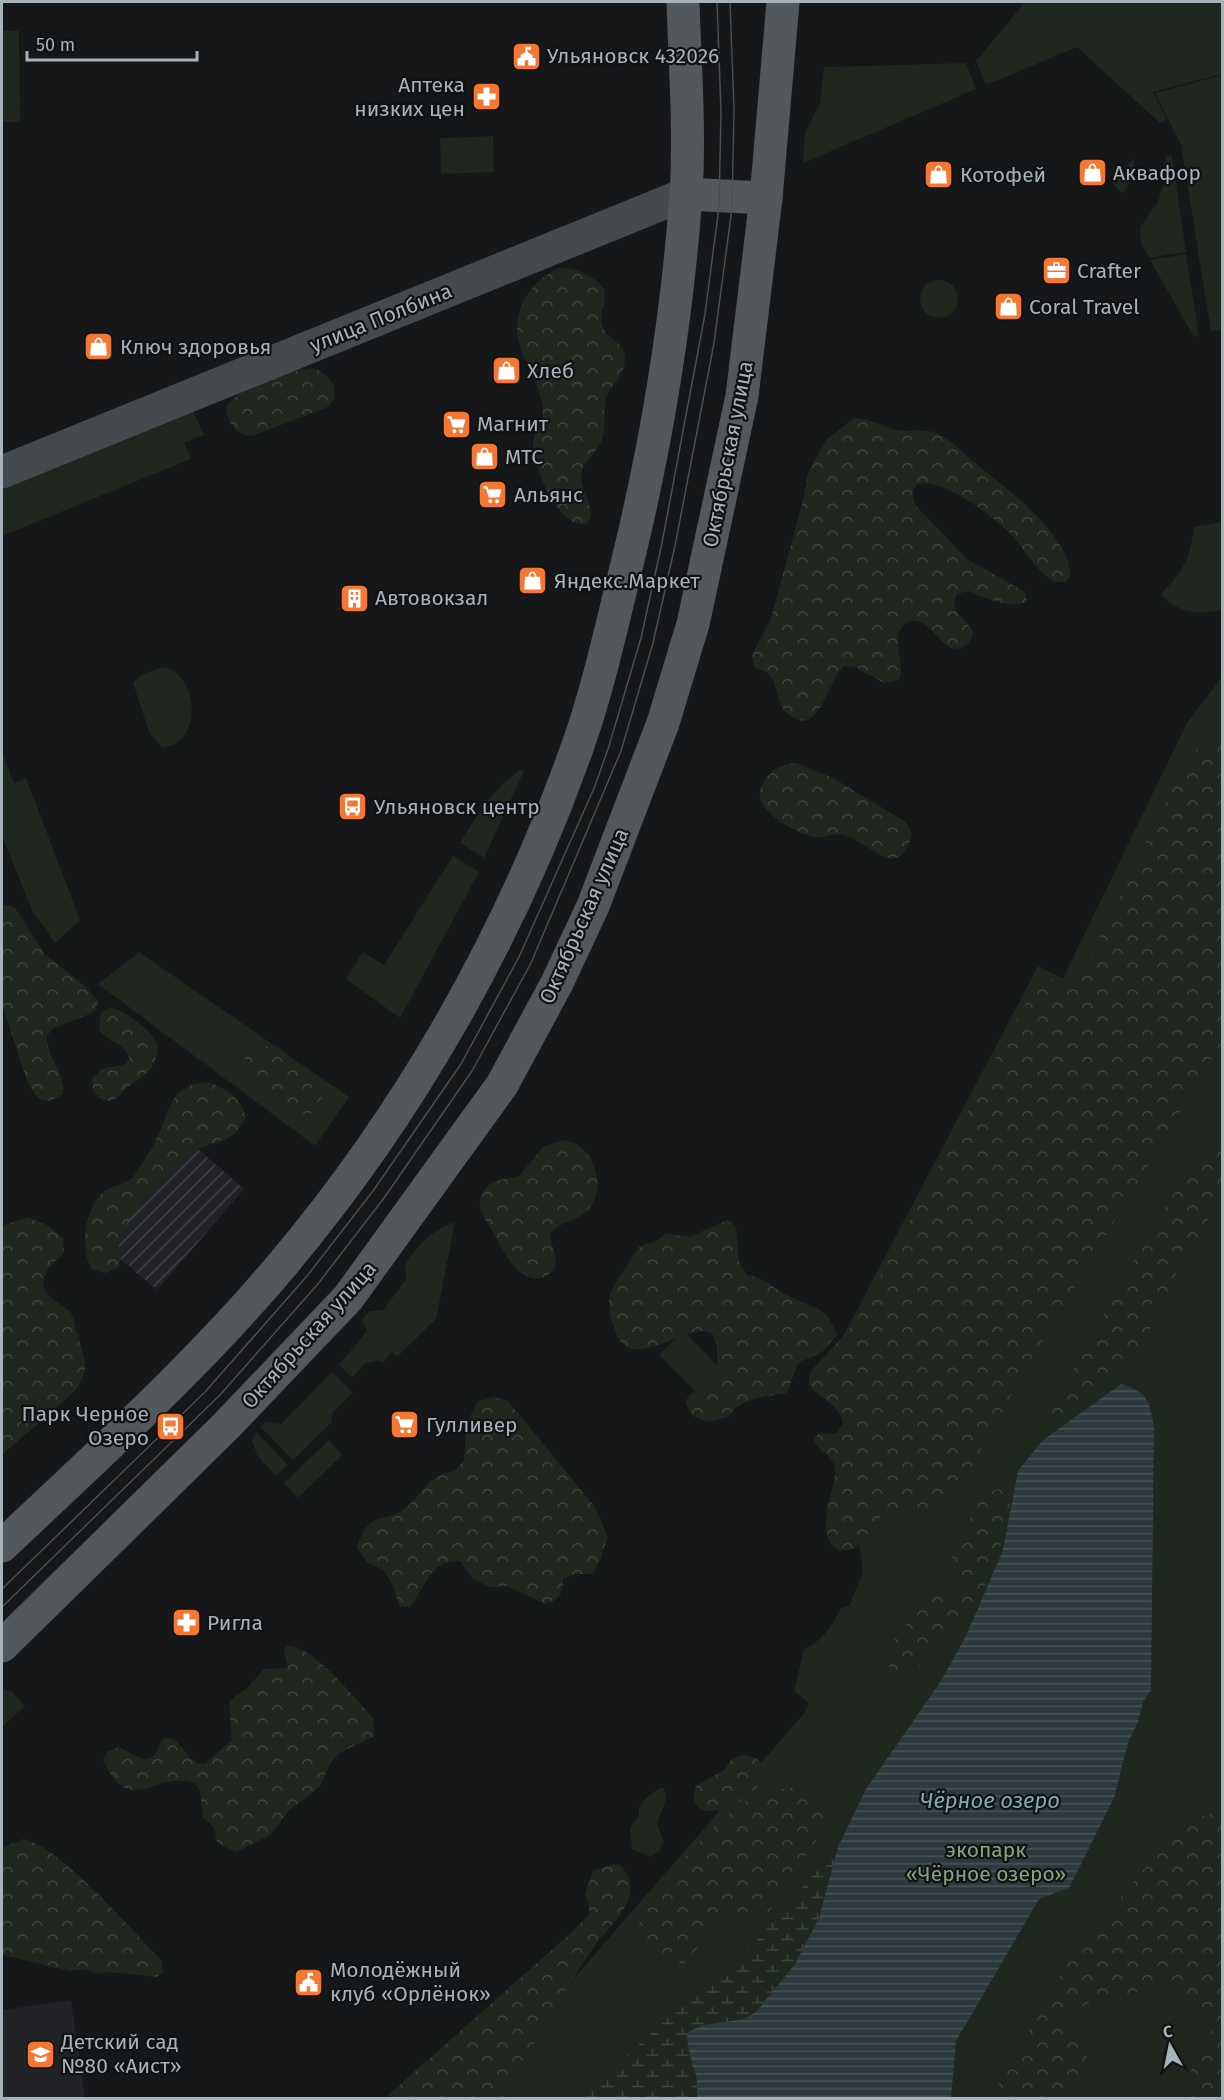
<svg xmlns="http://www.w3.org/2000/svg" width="1224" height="2100" font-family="'Fira Sans',sans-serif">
<defs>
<pattern id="industrial-furrows" width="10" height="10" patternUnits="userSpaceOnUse" patternTransform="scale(1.5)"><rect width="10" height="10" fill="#222326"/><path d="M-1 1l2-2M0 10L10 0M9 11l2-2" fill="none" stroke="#3f4143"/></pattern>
<pattern id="forest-crowns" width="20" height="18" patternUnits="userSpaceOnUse" patternTransform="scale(1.5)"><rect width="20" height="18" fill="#1f271e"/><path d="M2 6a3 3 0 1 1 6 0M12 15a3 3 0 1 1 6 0" fill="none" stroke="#3d443d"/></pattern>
<pattern id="wetland-marsh" width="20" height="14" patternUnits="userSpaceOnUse" patternTransform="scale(1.5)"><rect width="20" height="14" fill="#1f271e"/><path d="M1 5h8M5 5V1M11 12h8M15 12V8" fill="none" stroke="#3d443d"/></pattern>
<pattern id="water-rules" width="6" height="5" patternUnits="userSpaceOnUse" patternTransform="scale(1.5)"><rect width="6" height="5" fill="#2c3a3d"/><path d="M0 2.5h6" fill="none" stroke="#485457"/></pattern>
</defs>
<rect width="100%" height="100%" fill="#161718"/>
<path fill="#222326" d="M71 2000 85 2098H2V2010Z"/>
<path fill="url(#industrial-furrows)" d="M192 1144 244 1189 157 1290 105 1246Z"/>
<g fill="#1f271e">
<path d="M1025 2H1222V74L1153 92 1167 120 1160 123 1077 47 986 85 976 61Z"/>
<path d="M2 31H19L20 122H2Z"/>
<path d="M966 63 976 89 803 163 805 133 820 103 824 67Z"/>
<path d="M1222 75V329L1211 332 1181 145 1155 93Z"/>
<path d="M493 136 494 172 441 174 440 138Z"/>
<path d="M1172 155 1186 252 1149 258 1141 243 1140 227 1158 202 1164 183 1166 156Z"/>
<path d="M1134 158 1132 179 1123 194 1112 183Z"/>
<path d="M1186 254 1199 336 1194 337 1150 260Z"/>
<circle cx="939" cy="299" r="19"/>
<path d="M193 411 204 435 184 443 191 459 2 536V489Z"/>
<path d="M1222 522V610C1198 614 1178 614 1161 594 1183 572 1190 558 1194 527Z"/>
<path d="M163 667C196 672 206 741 163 748L150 734 133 683 143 674Z"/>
<path d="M1222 677V2098H463L490 2075 805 1712 809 1703 794 1691 804 1649C824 1640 831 1626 841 1608L849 1606 863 1572 845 1443 838 1346 1038 966 1063 978 1187 723Z"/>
<path d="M2 753 14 783 26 778 80 920 55 943 32 910 2 836Z"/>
<path d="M520 770 524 771 484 858 460 843C477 815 494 788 520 770Z"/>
<path d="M453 856 479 872 400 1018 346 979 363 952 384 965Z"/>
<path d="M139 952 349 1097 315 1146 98 984Z"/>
<path d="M455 1222 436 1319 397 1357 392 1352 382 1363 379 1360 365 1364 352 1378 339 1365 367 1331 362 1320 370 1311 383 1310 406 1280 405 1264C419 1244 432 1230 455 1222Z"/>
<path d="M683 1331 741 1389 718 1413 659 1355Z"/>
<path d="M332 1372 353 1393 332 1413 331 1423 293 1460 261 1427 266 1422 281 1424Z"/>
<path d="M256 1432 288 1465 276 1476 257 1455 252 1441Z"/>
<path d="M329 1440 342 1455 298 1498 284 1483Z"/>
<path d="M2 1688 12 1692 25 1706 2 1727Z"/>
<path d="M660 1788H664C669 1802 661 1810 657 1824L664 1841 660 1850 650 1857 632 1849 630 1828 639 1816C637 1802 649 1795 660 1788Z"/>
</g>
<g fill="url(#forest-crowns)">
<path d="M558 268C575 267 594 276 604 288 607 301 599 313 602 325 606 339 625 342 625 358 625 378 610 384 606 399 602 415 608 429 600 444 595 454 585 461 582 471 577 491 599 506 587 524 557 529 533 466 533 442 534 430 545 420 543 408 538 371 506 346 521 307 529 288 540 278 558 268Z"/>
<path d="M313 368C328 373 335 383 335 398L328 407 252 436C236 434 228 425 226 409 235 386 290 370 313 368Z"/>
<path d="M854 418C870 419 878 424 893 429 910 434 926 426 942 436 954 442 964 454 974 462 1006 489 1067 531 1071 576L1066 582H1054C1036 571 1027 553 1014 538 999 520 939 474 916 485 909 495 914 503 921 511L967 559 1025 592 1027 602C1011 609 984 598 969 591L957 594C948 612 966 618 973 632 972 646 958 654 946 645 935 636 921 610 904 625 889 638 907 664 899 680L884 683 855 667 845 666C828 676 821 741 788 714 776 704 779 687 770 676 767 671 759 670 754 667L752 655 771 618 803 501 808 473 826 440Z"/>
<path d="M1203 743H1222V1042L1026 1368 963 1483 947 1502 932 1509H910L882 1516 854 1549 839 1551C811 1533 836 1492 835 1470 835 1456 817 1452 814 1439L818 1434 836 1433 843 1424C840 1404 821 1400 809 1385L810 1372 855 1323 1041 974 1074 990 1185 763Z"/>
<path d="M796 763 833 778 906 822 912 834C900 885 868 841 844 835 834 832 823 839 813 837 792 831 744 807 765 780 773 768 782 764 796 763Z"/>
<path d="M10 905 15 908 44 953 86 987 98 1001 96 1009 92 1013 52 1029 47 1036C46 1058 66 1072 63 1094L51 1101 38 1099 27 1081 2 1004V906Z"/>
<path d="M110 1007C126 1011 151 1030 158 1045 156 1070 147 1074 129 1086 123 1089 120 1096 115 1099 100 1106 91 1092 92 1079L102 1069 126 1064 129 1059C126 1041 105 1043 99 1028L101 1014Z"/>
<path d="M266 1046 316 1078 323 1093C322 1103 316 1110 308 1115L285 1110 262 1087 247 1078C238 1061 247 1047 266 1046Z"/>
<path d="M207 1082C226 1088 241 1098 246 1117 230 1149 212 1138 189 1154 173 1164 127 1218 120 1235 116 1246 123 1257 119 1267L106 1273 93 1270C78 1250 85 1206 105 1191 115 1184 128 1185 136 1173 144 1160 153 1147 159 1134 172 1105 170 1086 207 1082Z"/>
<path d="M1222 1139V1201L1216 1207 1178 1270 1135 1360 1087 1405 1044 1421C1091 1344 1129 1261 1179 1186 1190 1169 1210 1155 1222 1139Z"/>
<path d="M562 1140C594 1142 608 1187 588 1210 578 1221 557 1222 550 1235 551 1244 556 1253 556 1262 556 1268 551 1273 546 1276 521 1289 503 1250 494 1234 487 1220 473 1209 483 1192 493 1176 505 1181 519 1176L543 1147Z"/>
<path d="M27 1217 49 1226 63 1239 64 1253C57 1260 46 1268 44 1278 40 1298 62 1302 71 1313 75 1320 75 1328 78 1336 85 1361 91 1369 74 1392L2 1455V1226Z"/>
<path d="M728 1220 736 1227 739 1262 747 1275C769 1279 770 1287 788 1296 813 1308 826 1305 837 1335L822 1352 802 1361 797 1366 787 1393C764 1397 742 1397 728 1417L709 1422 692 1416 686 1403 689 1395 717 1375V1345L712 1333C688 1321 631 1375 616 1333 602 1294 610 1292 630 1261 634 1255 635 1250 641 1246 650 1241 659 1243 665 1233L689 1237Z"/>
<path d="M494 1397 508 1401 595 1507 608 1537 600 1561 592 1574H575L563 1579C563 1595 560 1599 545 1604L507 1586 490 1587 473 1579 460 1561C429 1560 426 1587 410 1607H400L391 1582 384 1571 367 1562 357 1547C370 1508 382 1525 404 1509 426 1493 424 1476 455 1471L464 1460 466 1425 478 1401Z"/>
<path d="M1006 1488 1011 1492 1007 1526 988 1581 970 1604 955 1633 909 1676 901 1679 889 1674V1645L915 1615 928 1593 939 1586 948 1590H959L962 1582 953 1570 950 1562 980 1497 989 1491Z"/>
<path d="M287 1646C313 1645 355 1698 373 1718L374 1736 339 1753 330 1764 320 1786 289 1811 270 1835 236 1852 217 1843 214 1827 203 1818 200 1791 196 1784C158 1767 129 1822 103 1759L108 1751 119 1747C143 1759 151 1770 162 1739 181 1732 185 1765 205 1764L232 1740 229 1702 247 1688 264 1669 288 1668 284 1650Z"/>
<path d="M740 1755C754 1756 764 1759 765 1775 754 1797 724 1815 701 1810L693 1801 696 1786 724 1770 730 1761Z"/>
<path d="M807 1786 816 1798 824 1820 816 1841 787 1879 769 1912 740 1922 719 1918 707 1938 683 1965 649 1951C646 1944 639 1933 639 1925 639 1902 720 1817 741 1804 760 1792 785 1788 807 1786Z"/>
<path d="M1222 1810V2098H1177L1214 2025 1179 1984 1092 2001 1066 2016 1094 2072 1058 2098H1006L995 2090 1071 1956 1183 1823Z"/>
<path d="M23 1839C59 1845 134 1932 162 1961L163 1972 157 1977 109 1972 98 1974 85 1969 71 1971 2 1955V1848Z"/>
<path d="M613 1864 620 1865C631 1875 633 1890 627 1903 620 1919 603 1933 594 1947 561 1996 529 2045 506 2098H385L574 1930 589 1914V1904L585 1894 593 1871Z"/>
</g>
<path fill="url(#wetland-marsh)" d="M838 1847 819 1918 795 1964 756 2012 745 2019 703 2025 686 2044 699 2081 697 2098H581L659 2026 748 1950Z"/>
<path fill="url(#water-rules)" d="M1121 1384C1148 1393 1149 1400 1154 1426L1151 1690 1143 1702 1138 1722 1128 1742 1114 1798 1069 1888 1039 1899 956 2041 951 2098H697C701 2070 684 2056 688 2032L703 2025 745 2019 756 2012 795 1964 819 1918 838 1847 866 1789 941 1681 967 1634 1003 1550 1018 1471 1042 1441Z"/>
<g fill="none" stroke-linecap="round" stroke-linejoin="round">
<path stroke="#454a4e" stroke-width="33" d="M2 472 686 194"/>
<g stroke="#53585d" stroke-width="33">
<path d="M686 194 766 198"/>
<path d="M2 1546C98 1455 196 1367 282 1265 410 1113 511 935 577 748 599 687 612 623 628 560 657 441 677 318 686 195 690 131 685 66 683 2"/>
<path d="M2 1646 226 1426 348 1298 502 1085 557 983 593 906 663 723 693 624 742 396 766 198 783 2"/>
</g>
<g stroke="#4a4f53" stroke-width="1.5">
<path d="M2 1589 205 1392 307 1276 373 1191 461 1064 519 957 595 786 609 746 641 638 662 543 705 314 719 207 721 111 717 2"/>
<path d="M2 1607 220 1395 317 1285 384 1198 472 1071 531 963 621 751 653 643 675 546 714 343 732 208 734 109 730 2"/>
</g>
</g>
<defs>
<symbol id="civic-square" viewBox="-11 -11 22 22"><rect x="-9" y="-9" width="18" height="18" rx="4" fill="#f47833" stroke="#111214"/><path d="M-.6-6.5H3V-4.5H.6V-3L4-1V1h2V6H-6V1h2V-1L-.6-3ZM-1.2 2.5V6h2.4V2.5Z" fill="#fff"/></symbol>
<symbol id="pharmacy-square" viewBox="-11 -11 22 22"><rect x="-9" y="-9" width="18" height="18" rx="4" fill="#f47833" stroke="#111214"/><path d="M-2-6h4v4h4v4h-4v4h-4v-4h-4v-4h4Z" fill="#fff"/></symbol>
<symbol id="shop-square" viewBox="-11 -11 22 22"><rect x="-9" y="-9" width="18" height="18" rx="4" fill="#f47833" stroke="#111214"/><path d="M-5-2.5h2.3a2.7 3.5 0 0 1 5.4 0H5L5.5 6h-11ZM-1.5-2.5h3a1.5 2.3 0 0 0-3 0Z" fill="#fff"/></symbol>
<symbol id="office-square" viewBox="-11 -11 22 22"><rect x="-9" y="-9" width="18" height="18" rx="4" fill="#f47833" stroke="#111214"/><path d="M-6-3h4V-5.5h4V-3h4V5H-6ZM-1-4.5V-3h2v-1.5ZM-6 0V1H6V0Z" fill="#fff"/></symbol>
<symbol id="supermarket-square" viewBox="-11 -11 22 22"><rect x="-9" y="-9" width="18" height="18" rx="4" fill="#f47833" stroke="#111214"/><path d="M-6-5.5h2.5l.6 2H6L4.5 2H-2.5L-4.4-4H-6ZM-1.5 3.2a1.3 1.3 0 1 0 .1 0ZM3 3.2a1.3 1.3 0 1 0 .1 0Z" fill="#fff"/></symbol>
<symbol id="building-square" viewBox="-11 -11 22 22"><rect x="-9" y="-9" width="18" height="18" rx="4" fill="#f47833" stroke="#111214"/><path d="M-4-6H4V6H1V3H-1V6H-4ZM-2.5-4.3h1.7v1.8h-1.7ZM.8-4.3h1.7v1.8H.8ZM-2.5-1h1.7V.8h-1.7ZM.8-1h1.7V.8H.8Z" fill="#fff"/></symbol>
<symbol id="bus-square" viewBox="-11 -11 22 22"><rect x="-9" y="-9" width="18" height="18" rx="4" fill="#f47833" stroke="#111214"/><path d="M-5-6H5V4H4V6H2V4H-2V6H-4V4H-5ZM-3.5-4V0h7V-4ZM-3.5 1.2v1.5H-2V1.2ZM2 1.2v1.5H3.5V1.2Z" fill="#fff"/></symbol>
<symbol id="school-square" viewBox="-11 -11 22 22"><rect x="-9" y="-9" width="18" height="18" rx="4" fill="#f47833" stroke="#111214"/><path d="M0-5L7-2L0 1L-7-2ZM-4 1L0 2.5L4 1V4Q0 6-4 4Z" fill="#fff"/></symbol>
</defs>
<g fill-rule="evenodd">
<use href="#civic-square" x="510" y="40" width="33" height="33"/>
<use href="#pharmacy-square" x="470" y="80" width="33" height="33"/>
<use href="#shop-square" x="1076" y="156" width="33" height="33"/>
<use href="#shop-square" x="922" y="158" width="33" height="33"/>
<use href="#office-square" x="1040" y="254" width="33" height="33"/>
<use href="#shop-square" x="992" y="290" width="33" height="33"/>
<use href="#shop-square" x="82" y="330" width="33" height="33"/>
<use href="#shop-square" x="490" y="354" width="33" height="33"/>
<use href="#supermarket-square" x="440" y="408" width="33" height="33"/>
<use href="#shop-square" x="468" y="440" width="33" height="33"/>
<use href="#supermarket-square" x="476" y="478" width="33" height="33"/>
<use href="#shop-square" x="516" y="564" width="33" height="33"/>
<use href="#building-square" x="338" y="582" width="33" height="33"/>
<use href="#bus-square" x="336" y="790" width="33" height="33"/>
<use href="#supermarket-square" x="388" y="1408" width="33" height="33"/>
<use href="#bus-square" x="154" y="1410" width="33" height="33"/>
<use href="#pharmacy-square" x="170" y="1606" width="33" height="33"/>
<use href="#civic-square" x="292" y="1966" width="33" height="33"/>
<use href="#school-square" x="24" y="2038" width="33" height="33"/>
</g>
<g text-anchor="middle" stroke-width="4.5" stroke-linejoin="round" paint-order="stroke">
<g font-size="21" fill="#a8b2b9" stroke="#111214" text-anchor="start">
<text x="547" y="63">Ульяновск 432026</text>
<text x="465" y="92" text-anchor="end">Аптека<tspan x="465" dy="24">низких цен</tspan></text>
<text x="1113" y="180">Аквафор</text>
<text x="960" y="182">Котофей</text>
<text x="1077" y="278">Crafter</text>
<text x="1029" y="314">Coral Travel</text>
<text x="120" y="354">Ключ здоровья</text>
<text x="527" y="378">Хлеб</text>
<text x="477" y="431">Магнит</text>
<text x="505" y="464">МТС</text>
<text x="514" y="502">Альянс</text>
<text x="554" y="588">Яндекс.Маркет</text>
<text x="375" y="605">Автовокзал</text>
<text x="374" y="814">Ульяновск центр</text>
<text x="149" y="1421" text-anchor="end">Парк Черное<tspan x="149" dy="24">Озеро</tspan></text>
<text x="426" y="1432">Гулливер</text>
<text x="207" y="1630">Ригла</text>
<text x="330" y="1977">Молодёжный<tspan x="330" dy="24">клуб «Орлёнок»</tspan></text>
<text x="61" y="2049">Детский сад<tspan x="61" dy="24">№80 «Аист»</tspan></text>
</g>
<g font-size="21" fill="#a8b2b9" stroke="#111214">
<text transform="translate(381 318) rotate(-22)" y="7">улица Полбина</text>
<text transform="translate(728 454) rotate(-79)" y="7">Октябрьская улица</text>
<text transform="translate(584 916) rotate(-66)" y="7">Октябрьская улица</text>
<text transform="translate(309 1335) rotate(-48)" y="7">Октябрьская улица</text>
</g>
<g font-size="21" fill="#88a47f" stroke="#111214">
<text x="986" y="1857">экопарк<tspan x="986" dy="24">«Чёрное озеро»</tspan></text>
</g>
<g font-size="22" font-style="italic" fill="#7fabb4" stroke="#111214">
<text x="990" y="1808">Чёрное озеро</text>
</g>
</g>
<rect width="1224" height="2100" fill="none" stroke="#a8b2b9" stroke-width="6"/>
<g transform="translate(1170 2046) rotate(351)" stroke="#111214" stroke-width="4.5" paint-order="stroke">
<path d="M0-4.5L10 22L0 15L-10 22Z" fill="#a8b2b9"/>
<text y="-9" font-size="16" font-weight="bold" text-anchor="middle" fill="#a8b2b9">С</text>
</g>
<path d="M27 51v9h170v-9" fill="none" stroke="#a8b2b9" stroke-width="3"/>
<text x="36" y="51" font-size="18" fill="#a8b2b9" stroke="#111214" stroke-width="4.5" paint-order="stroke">50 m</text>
</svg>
